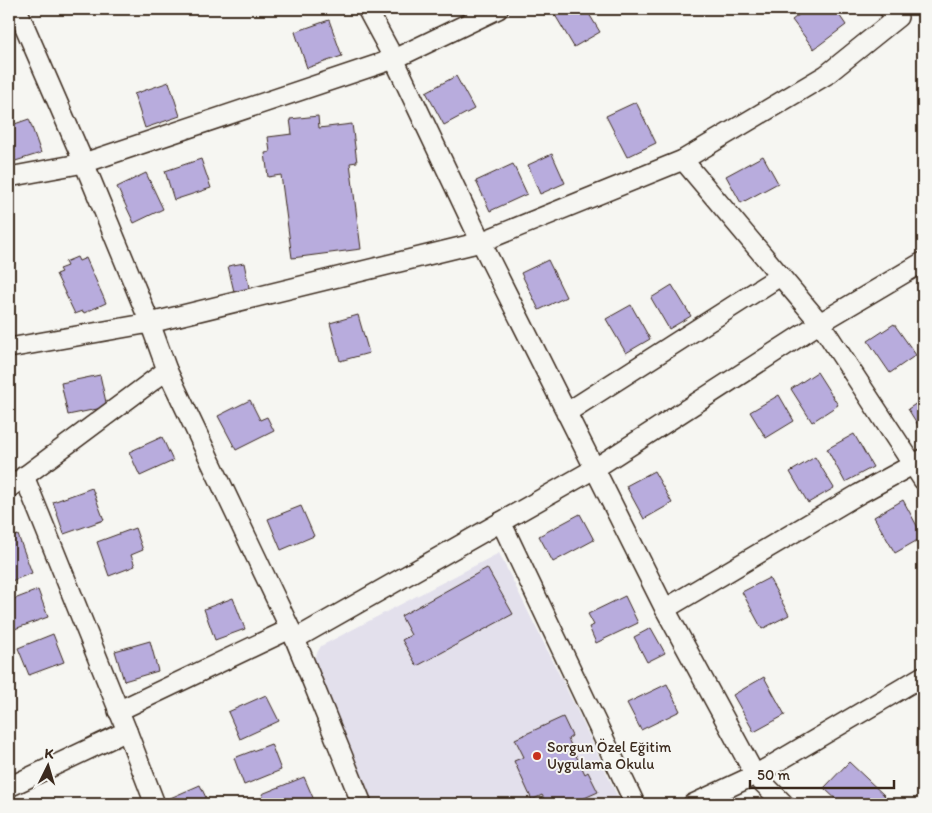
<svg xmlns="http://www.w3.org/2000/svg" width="932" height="813" font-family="Itim,sans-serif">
<rect width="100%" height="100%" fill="#f6f6f2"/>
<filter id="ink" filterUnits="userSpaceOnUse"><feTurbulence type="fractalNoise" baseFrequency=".02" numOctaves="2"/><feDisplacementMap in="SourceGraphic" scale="10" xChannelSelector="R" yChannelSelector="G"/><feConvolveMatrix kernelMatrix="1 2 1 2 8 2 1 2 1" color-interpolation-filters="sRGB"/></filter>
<g filter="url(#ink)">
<path fill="#e3e0ec" d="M499 553 577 710 621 804H373L313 660 321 646Z"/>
<g fill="#b8acdd" stroke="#3b2a1e">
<path d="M566 9H586L600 32 574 47 555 15Z"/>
<path d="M807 9H835L846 25 814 49 792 20Z"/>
<path d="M329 20 342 56 307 68 295 32Z"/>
<path d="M456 76 474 109 444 125 426 92Z"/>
<path d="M169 82 180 116 145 128 134 94Z"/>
<path d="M636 102 656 143 627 157 606 116Z"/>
<path d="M318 116 319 128 352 124 357 162 350 163 361 249 292 258 281 175 268 177 265 153 270 152 268 137 292 134 290 119Z"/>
<path d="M29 119 41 153 9 163V126Z"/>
<path d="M552 154 565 183 540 194 528 165Z"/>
<path d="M763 156 778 183 741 203 726 176Z"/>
<path d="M201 159 211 188 174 200 165 171Z"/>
<path d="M513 164 527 194 490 211 476 181Z"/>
<path d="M146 173 163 209 134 223 117 187Z"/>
<path d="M77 257 79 261 86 258 106 303 84 313 83 311 75 314 56 274 61 272 59 269 67 266 65 262Z"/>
<path d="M548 260 566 297 539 310 521 273Z"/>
<path d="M244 263 250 292 235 296 228 266Z"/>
<path d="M672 285 691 316 669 329 651 298Z"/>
<path d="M631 305 650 339 626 353 606 319Z"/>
<path d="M358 315 369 353 340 361 330 323Z"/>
<path d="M894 324 916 355 890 373 868 341Z"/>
<path d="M817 372 838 405 812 422 791 389Z"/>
<path d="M100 375 107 407 68 415 61 383Z"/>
<path d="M779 395 794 421 766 438 750 412Z"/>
<path d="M923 399V433L908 409Z"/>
<path d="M250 400 260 420 267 417 274 431 236 450 218 416Z"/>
<path d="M854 434 873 467 845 482 827 449Z"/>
<path d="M162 437 173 461 140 476 129 452Z"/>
<path d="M815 457 834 488 808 503 790 472Z"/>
<path d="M654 471 672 503 644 519 626 486Z"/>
<path d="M92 488 104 520 64 534 53 502Z"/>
<path d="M903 500 923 537 895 553 874 517Z"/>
<path d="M301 506 314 536 281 550 268 519Z"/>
<path d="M580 514 594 540 553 562 539 536Z"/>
<path d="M135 528 143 550 131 555 135 566 109 576 97 542Z"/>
<path d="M18 535 32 573 9 582V538Z"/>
<path d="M487 568 513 614 417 666 402 640 411 635 401 616Z"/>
<path d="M769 578 789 615 762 629 742 592Z"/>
<path d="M38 590 48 617 9 631V601Z"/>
<path d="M625 596 638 623 596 643 589 627 594 625 588 614Z"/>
<path d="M233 598 245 629 215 640 204 609Z"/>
<path d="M651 628 665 653 647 662 634 637Z"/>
<path d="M53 634 64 662 29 675 18 648Z"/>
<path d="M150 641 158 671 124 681 115 651Z"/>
<path d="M764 677 785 715 754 732 733 695Z"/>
<path d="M667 684 680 711 641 730 627 703Z"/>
<path d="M266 695 279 721 240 739 228 712Z"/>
<path d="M563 717 572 736 568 739 585 774 588 772 598 792 571 804H547L542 795 532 800 514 761 524 757 515 739Z"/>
<path d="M271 744 281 770 244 785 234 758Z"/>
<path d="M849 762 885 796 877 804H841L824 788Z"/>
<path d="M304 777 314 800 303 804H266L262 794Z"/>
<path d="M200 785 209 804H171L168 799Z"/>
</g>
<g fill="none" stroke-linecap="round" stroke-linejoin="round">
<defs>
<g id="street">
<path d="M17 9 84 163 150 323 167 370 295 639 362 804"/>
<path d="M367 9 394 59 481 242 665 609 755 775 784 804"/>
<path d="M683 160 820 323 923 480"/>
<path d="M9 177 84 163 394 59 498 9"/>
<path d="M9 348 150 323 481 242 683 160 826 75 898 17 889 9"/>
<path d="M566 413 780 276"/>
<path d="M24 476 127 731 155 804"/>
<path d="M9 488 167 370"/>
<path d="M501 522 635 804"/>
<path d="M665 609 859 494 923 459"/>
<path d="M295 639 594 469 820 323 923 262"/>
<path d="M118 711 290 629"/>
<path d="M9 787 127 731"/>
<path d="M693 804 755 775 923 676"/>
</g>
</defs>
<use href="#street" stroke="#3b2a1e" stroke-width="22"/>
<use href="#street" stroke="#f6f6f2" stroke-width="19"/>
</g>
</g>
<circle fill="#c8321e" stroke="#f6f6f2" stroke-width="2" cx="537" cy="756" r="5"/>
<g text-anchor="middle" stroke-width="4" stroke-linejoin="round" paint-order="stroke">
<g font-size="15" fill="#3b2a1e" stroke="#f6f6f2" text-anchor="start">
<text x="547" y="752">Sorgun Özel Eğitim<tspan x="547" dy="17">Uygulama Okulu</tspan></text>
</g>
</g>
<rect width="932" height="813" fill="none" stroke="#f6f6f2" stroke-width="30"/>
<rect x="15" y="15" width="902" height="783" fill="none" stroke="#3b2a1e" stroke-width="2" filter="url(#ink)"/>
<g transform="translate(48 766) rotate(5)" stroke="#f6f6f2" stroke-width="4" paint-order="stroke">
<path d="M0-4L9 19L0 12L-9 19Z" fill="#3b2a1e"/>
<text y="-8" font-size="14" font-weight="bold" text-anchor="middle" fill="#3b2a1e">K</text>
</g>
<path d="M750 780v8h144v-8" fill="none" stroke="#3b2a1e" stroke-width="2.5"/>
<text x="757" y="780" font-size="15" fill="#3b2a1e" stroke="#f6f6f2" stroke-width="4" paint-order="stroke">50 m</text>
</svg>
